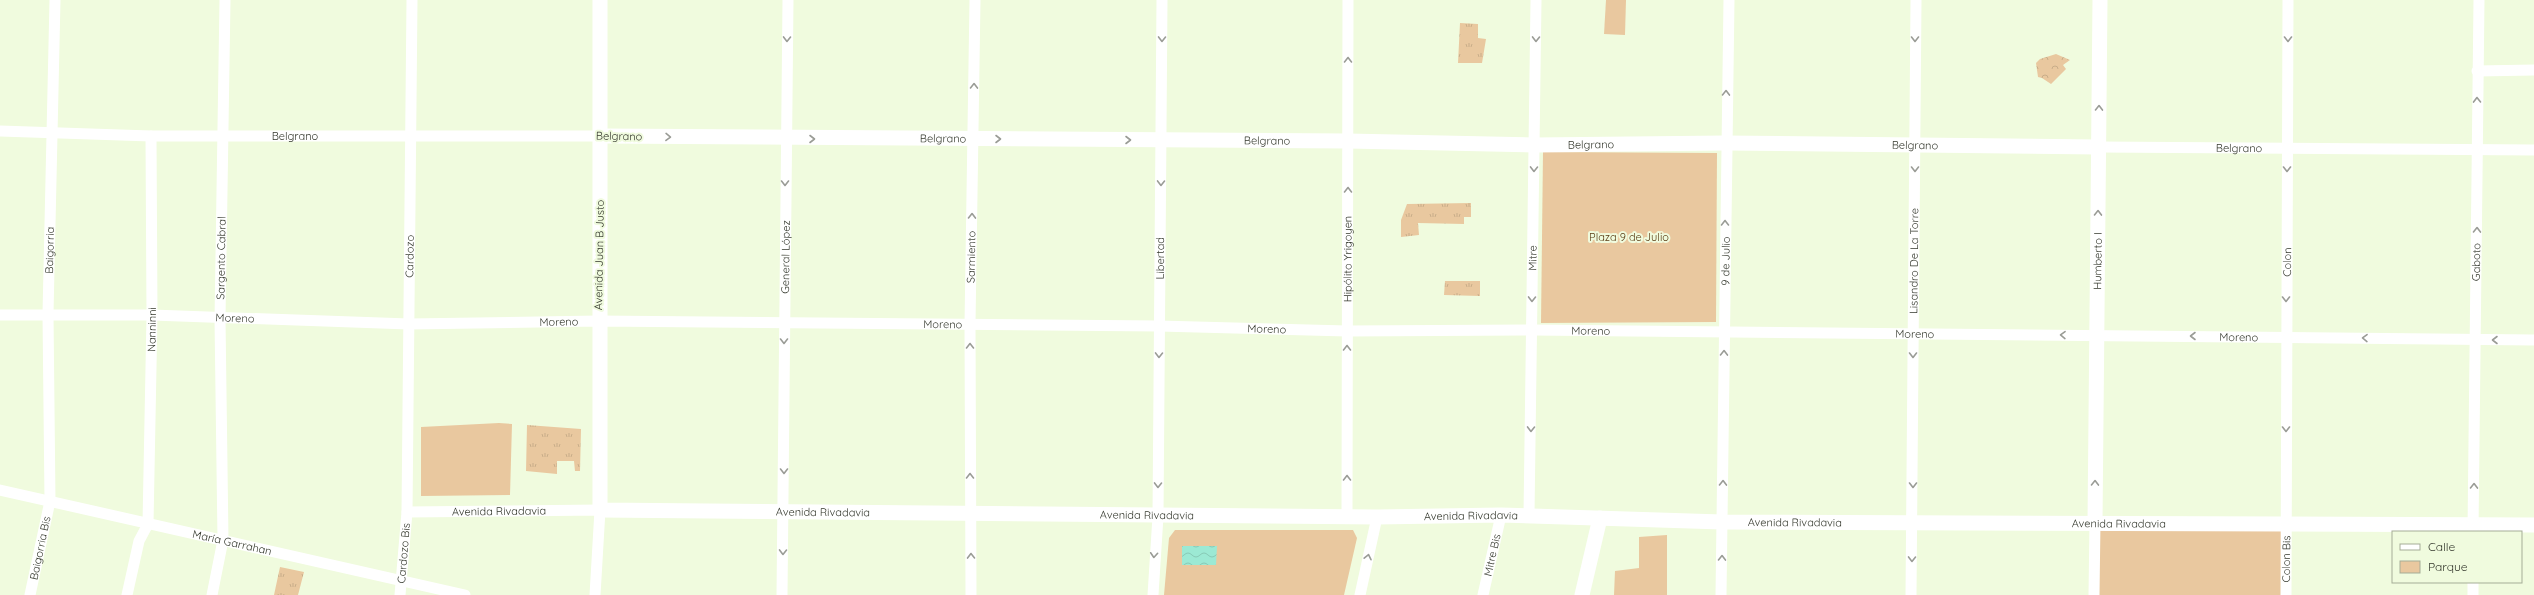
<svg xmlns="http://www.w3.org/2000/svg" width="2534" height="595" font-family="Quicksand,sans-serif">
<defs>
<pattern id="grass-tufts" width="24" height="20" patternUnits="userSpaceOnUse"><rect width="24" height="20" fill="#e9c89f"/><path d="M3 7l-1-3M5 7V3M7 7l1-3M15 17l-1-3M17 17v-4M19 17l1-3" fill="none" stroke="#c8ad89"/></pattern>
<pattern id="forest-crowns" width="20" height="18" patternUnits="userSpaceOnUse"><rect width="20" height="18" fill="#e9c89f"/><path d="M2 6a3 3 0 1 1 6 0M12 15a3 3 0 1 1 6 0" fill="none" stroke="#c8ad89"/></pattern>
<pattern id="water-waves" width="16" height="10" patternUnits="userSpaceOnUse"><rect width="16" height="10" fill="#9ce9d4"/><path d="M0 5q4-4 8 0t8 0" fill="none" stroke="#87c9b6"/></pattern>
</defs>
<rect width="100%" height="100%" fill="#f0fbde"/>
<g fill="url(#grass-tufts)">
<path d="M1460 23 1478 24V38L1486 39 1482 63H1458Z"/>
<path d="M1471 203V217H1464V224L1418 223 1419 235 1401 237V220L1407 204Z"/>
<path d="M1445 281H1480V296L1444 295Z"/>
<path d="M527 425 581 429 580 471H575L574 461H557V474L526 471Z"/>
<path d="M280 567 304 572 298 595H274Z"/>
</g>
<path fill="url(#forest-crowns)" d="M2056 54 2070 60 2063 65 2066 69 2051 84 2042 78 2038 77 2036 63 2040 59Z"/>
<g fill="#e9c89f">
<path d="M1606 0H1626L1625 35 1604 34Z"/>
<path d="M1543 152 1717 153 1716 322 1541 323Z"/>
<path d="M499 423 512 424 510 495 421 496V427Z"/>
<path d="M2095 522 2285 523 2286 595H2094Z"/>
<path d="M1175 530H1353L1357 538 1344 595H1164L1169 538Z"/>
<path d="M1667 535V595H1614L1615 571 1639 568V537Z"/>
</g>
<path fill="url(#water-waves)" d="M1182 546H1217L1216 565H1182Z"/>
<g fill="none" stroke-linecap="round" stroke-linejoin="round">
<g stroke="#fff" stroke-width="11">
<path d="M2477 71 2534 70"/>
<path id="s1" d="M0 131 151 136H601"/>
<path id="s2" d="M2098 147 2534 150"/>
<path id="s3" d="M0 315H152L409 324 598 321 1159 326 1347 331 1532 330 2534 340"/>
<path id="s4" d="M0 490 465 595"/>
<path id="s5" d="M407 512 600 510 595 595"/>
<path id="s6" d="M1529 515 1536 0"/>
<path id="s7" d="M1347 517 1348 0"/>
<path id="s8" d="M2473 531 2479 0"/>
<path id="s9" d="M30 595 50 501 48 314 55 0"/>
<path id="s10" d="M127 595 139 541 148 524 152 315 151 136"/>
<path id="s11" d="M212 595 223 540 220 319 225 0"/>
<path id="s12" d="M400 595 407 512 412 0"/>
<path id="s13" d="M782 595 788 0"/>
<path id="s14" d="M971 595 970 324 975 0"/>
<path id="s15" d="M1153 595 1158 516 1162 0"/>
<path d="M1360 595 1377 517"/>
<path id="s16" d="M1483 595 1501 515"/>
<path id="s17" d="M1721 595 1729 0"/>
<path id="s18" d="M1911 595 1916 0"/>
<path d="M2094 595 2095 522"/>
<path id="s19" d="M2286 595 2288 0"/>
<path d="M2473 595V582"/>
</g>
<g stroke="#fff" stroke-width="15">
<path id="s20" d="M600 0V510L1377 517 1501 515 1722 522 2534 525"/>
<path id="s21" d="M601 136 1348 141 1535 145 1725 143 2098 147"/>
<path id="s22" d="M2095 522 2100 0"/>
<path d="M1582 595 1600 518"/>
</g>
</g>
<defs><path id="oneway-chevron" d="M-2-3.5L2.5 0L-2 3.5" fill="none" stroke-width="1.6" stroke-linecap="round" stroke-linejoin="round"/></defs>
<g stroke="#9a9c96">
<use href="#oneway-chevron" transform="translate(787 39) rotate(91)"/>
<use href="#oneway-chevron" transform="translate(1162 39) rotate(91)"/>
<use href="#oneway-chevron" transform="translate(1536 39) rotate(91)"/>
<use href="#oneway-chevron" transform="translate(1915 39) rotate(90)"/>
<use href="#oneway-chevron" transform="translate(2288 39) rotate(90)"/>
<use href="#oneway-chevron" transform="translate(1348 60) rotate(-90)"/>
<use href="#oneway-chevron" transform="translate(974 86) rotate(-89)"/>
<use href="#oneway-chevron" transform="translate(1726 93) rotate(-89)"/>
<use href="#oneway-chevron" transform="translate(2477 100) rotate(-91)"/>
<use href="#oneway-chevron" transform="translate(2099 108) rotate(-89)"/>
<use href="#oneway-chevron" transform="translate(668 137) rotate(1)"/>
<use href="#oneway-chevron" transform="translate(812 139)"/>
<use href="#oneway-chevron" transform="translate(998 139)"/>
<use href="#oneway-chevron" transform="translate(1128 140)"/>
<use href="#oneway-chevron" transform="translate(1534 169) rotate(91)"/>
<use href="#oneway-chevron" transform="translate(1915 169) rotate(90)"/>
<use href="#oneway-chevron" transform="translate(2287 169) rotate(90)"/>
<use href="#oneway-chevron" transform="translate(785 183) rotate(90)"/>
<use href="#oneway-chevron" transform="translate(1161 183) rotate(91)"/>
<use href="#oneway-chevron" transform="translate(1348 190) rotate(-90)"/>
<use href="#oneway-chevron" transform="translate(2098 213) rotate(-89)"/>
<use href="#oneway-chevron" transform="translate(972 216) rotate(-89)"/>
<use href="#oneway-chevron" transform="translate(1725 223) rotate(-90)"/>
<use href="#oneway-chevron" transform="translate(2477 230) rotate(-89)"/>
<use href="#oneway-chevron" transform="translate(1532 299) rotate(91)"/>
<use href="#oneway-chevron" transform="translate(2286 299) rotate(90)"/>
<use href="#oneway-chevron" transform="translate(2063 335) rotate(-179)"/>
<use href="#oneway-chevron" transform="translate(2193 336) rotate(-180)"/>
<use href="#oneway-chevron" transform="translate(2365 338) rotate(-179)"/>
<use href="#oneway-chevron" transform="translate(2495 340) rotate(-180)"/>
<use href="#oneway-chevron" transform="translate(784 341) rotate(90)"/>
<use href="#oneway-chevron" transform="translate(970 346) rotate(-90)"/>
<use href="#oneway-chevron" transform="translate(1347 348) rotate(-90)"/>
<use href="#oneway-chevron" transform="translate(1724 353) rotate(-89)"/>
<use href="#oneway-chevron" transform="translate(1159 355) rotate(91)"/>
<use href="#oneway-chevron" transform="translate(1913 355) rotate(90)"/>
<use href="#oneway-chevron" transform="translate(1531 429) rotate(91)"/>
<use href="#oneway-chevron" transform="translate(2286 429) rotate(90)"/>
<use href="#oneway-chevron" transform="translate(784 471) rotate(90)"/>
<use href="#oneway-chevron" transform="translate(970 476) rotate(-90)"/>
<use href="#oneway-chevron" transform="translate(1347 478) rotate(-90)"/>
<use href="#oneway-chevron" transform="translate(1723 483) rotate(-89)"/>
<use href="#oneway-chevron" transform="translate(2095 483) rotate(-89)"/>
<use href="#oneway-chevron" transform="translate(1158 485) rotate(91)"/>
<use href="#oneway-chevron" transform="translate(1913 485) rotate(90)"/>
<use href="#oneway-chevron" transform="translate(2474 486) rotate(-89)"/>
<use href="#oneway-chevron" transform="translate(783 552) rotate(91)"/>
<use href="#oneway-chevron" transform="translate(1154 555) rotate(94)"/>
<use href="#oneway-chevron" transform="translate(971 556) rotate(-91)"/>
<use href="#oneway-chevron" transform="translate(1368 557) rotate(-78)"/>
<use href="#oneway-chevron" transform="translate(1722 558) rotate(-89)"/>
<use href="#oneway-chevron" transform="translate(1912 559) rotate(91)"/>
</g>
<g text-anchor="middle" stroke-width="4" stroke-linejoin="round" paint-order="stroke">
<g font-size="11" fill="#34382d" stroke="#f0fbde">
<text dy="4" stroke="none"><textPath href="#s1" startOffset="295">Belgrano</textPath></text>
<text transform="translate(619 136) rotate(1)" y="4">Belgrano</text>
<text dy="4" stroke="none"><textPath href="#s21" startOffset="342">Belgrano</textPath></text>
<text dy="4" stroke="none"><textPath href="#s21" startOffset="666">Belgrano</textPath></text>
<text dy="4" stroke="none"><textPath href="#s21" startOffset="990">Belgrano</textPath></text>
<text dy="4" stroke="none"><textPath href="#s21" startOffset="1314">Belgrano</textPath></text>
<text dy="4" stroke="none"><textPath href="#s2" startOffset="141">Belgrano</textPath></text>
<text dy="4" stroke="none"><textPath href="#s9" startOffset="347">Baigorria</textPath></text>
<text transform="translate(599 255) rotate(-89)" y="4">Avenida Juan B Justo</text>
<text dy="4" stroke="none"><textPath href="#s12" startOffset="339">Cardozo</textPath></text>
<text dy="4" stroke="none"><textPath href="#s13" startOffset="338">General López</textPath></text>
<text dy="4" stroke="none"><textPath href="#s14" startOffset="338">Sarmiento</textPath></text>
<text dy="4" stroke="none"><textPath href="#s11" startOffset="338">Sargento Cabral</textPath></text>
<text dy="4" stroke="none"><textPath href="#s15" startOffset="337">Libertad</textPath></text>
<text dy="4" stroke="none"><textPath href="#s6" startOffset="257">Mitre</textPath></text>
<text dy="4" stroke="none"><textPath href="#s7" startOffset="258">Hipólito Yrigoyen</textPath></text>
<text dy="4" stroke="none"><textPath href="#s17" startOffset="334">9 de Julio</textPath></text>
<text dy="4" stroke="none"><textPath href="#s18" startOffset="334">Lisandro De La Torre</textPath></text>
<text dy="4" stroke="none"><textPath href="#s22" startOffset="261">Humberto I</textPath></text>
<text dy="4" stroke="none"><textPath href="#s19" startOffset="333">Colon</textPath></text>
<text dy="4" stroke="none"><textPath href="#s8" startOffset="269">Gaboto</textPath></text>
<text dy="4" stroke="none"><textPath href="#s3" startOffset="235">Moreno</textPath></text>
<text dy="4" stroke="none"><textPath href="#s3" startOffset="559">Moreno</textPath></text>
<text dy="4" stroke="none"><textPath href="#s3" startOffset="943">Moreno</textPath></text>
<text dy="4" stroke="none"><textPath href="#s3" startOffset="1267">Moreno</textPath></text>
<text dy="4" stroke="none"><textPath href="#s10" startOffset="269">Nanninni</textPath></text>
<text dy="4" stroke="none"><textPath href="#s3" startOffset="1591">Moreno</textPath></text>
<text dy="4" stroke="none"><textPath href="#s3" startOffset="1915">Moreno</textPath></text>
<text dy="4" stroke="none"><textPath href="#s3" startOffset="2239">Moreno</textPath></text>
<text dy="4" stroke="none"><textPath href="#s5" startOffset="92">Avenida Rivadavia</textPath></text>
<text dy="4" stroke="none"><textPath href="#s20" startOffset="733">Avenida Rivadavia</textPath></text>
<text dy="4" stroke="none"><textPath href="#s20" startOffset="1057">Avenida Rivadavia</textPath></text>
<text dy="4" stroke="none"><textPath href="#s20" startOffset="1381">Avenida Rivadavia</textPath></text>
<text dy="4" stroke="none"><textPath href="#s20" startOffset="1705">Avenida Rivadavia</textPath></text>
<text dy="4" stroke="none"><textPath href="#s20" startOffset="2029">Avenida Rivadavia</textPath></text>
<text dy="4" stroke="none"><textPath href="#s4" startOffset="238">María Garrahan</textPath></text>
<text dy="4" stroke="none"><textPath href="#s9" startOffset="48">Baigorria Bis</textPath></text>
<text dy="4" stroke="none"><textPath href="#s12" startOffset="42">Cardozo Bis</textPath></text>
<text dy="4" stroke="none"><textPath href="#s16" startOffset="41">Mitre Bis</textPath></text>
<text dy="4" stroke="none"><textPath href="#s19" startOffset="36">Colon Bis</textPath></text>
</g>
<g font-size="11" fill="#593c14" stroke="#f0fbde">
<text x="1629" y="241">Plaza 9 de Julio</text>
</g>
</g>
<rect x="2392" y="531" width="130" height="52" fill="#f0fbde" stroke="#a5ad97"/>
<rect x="2400" y="544" width="20" height="6" fill="#ffffff" stroke="#a5ad97"/>
<text x="2428" y="551" font-size="12" fill="#34382d">Calle</text>
<rect x="2400" y="561" width="20" height="12" fill="#e9c89f" stroke="#a5ad97"/>
<text x="2428" y="571" font-size="12" fill="#34382d">Parque</text>
</svg>
